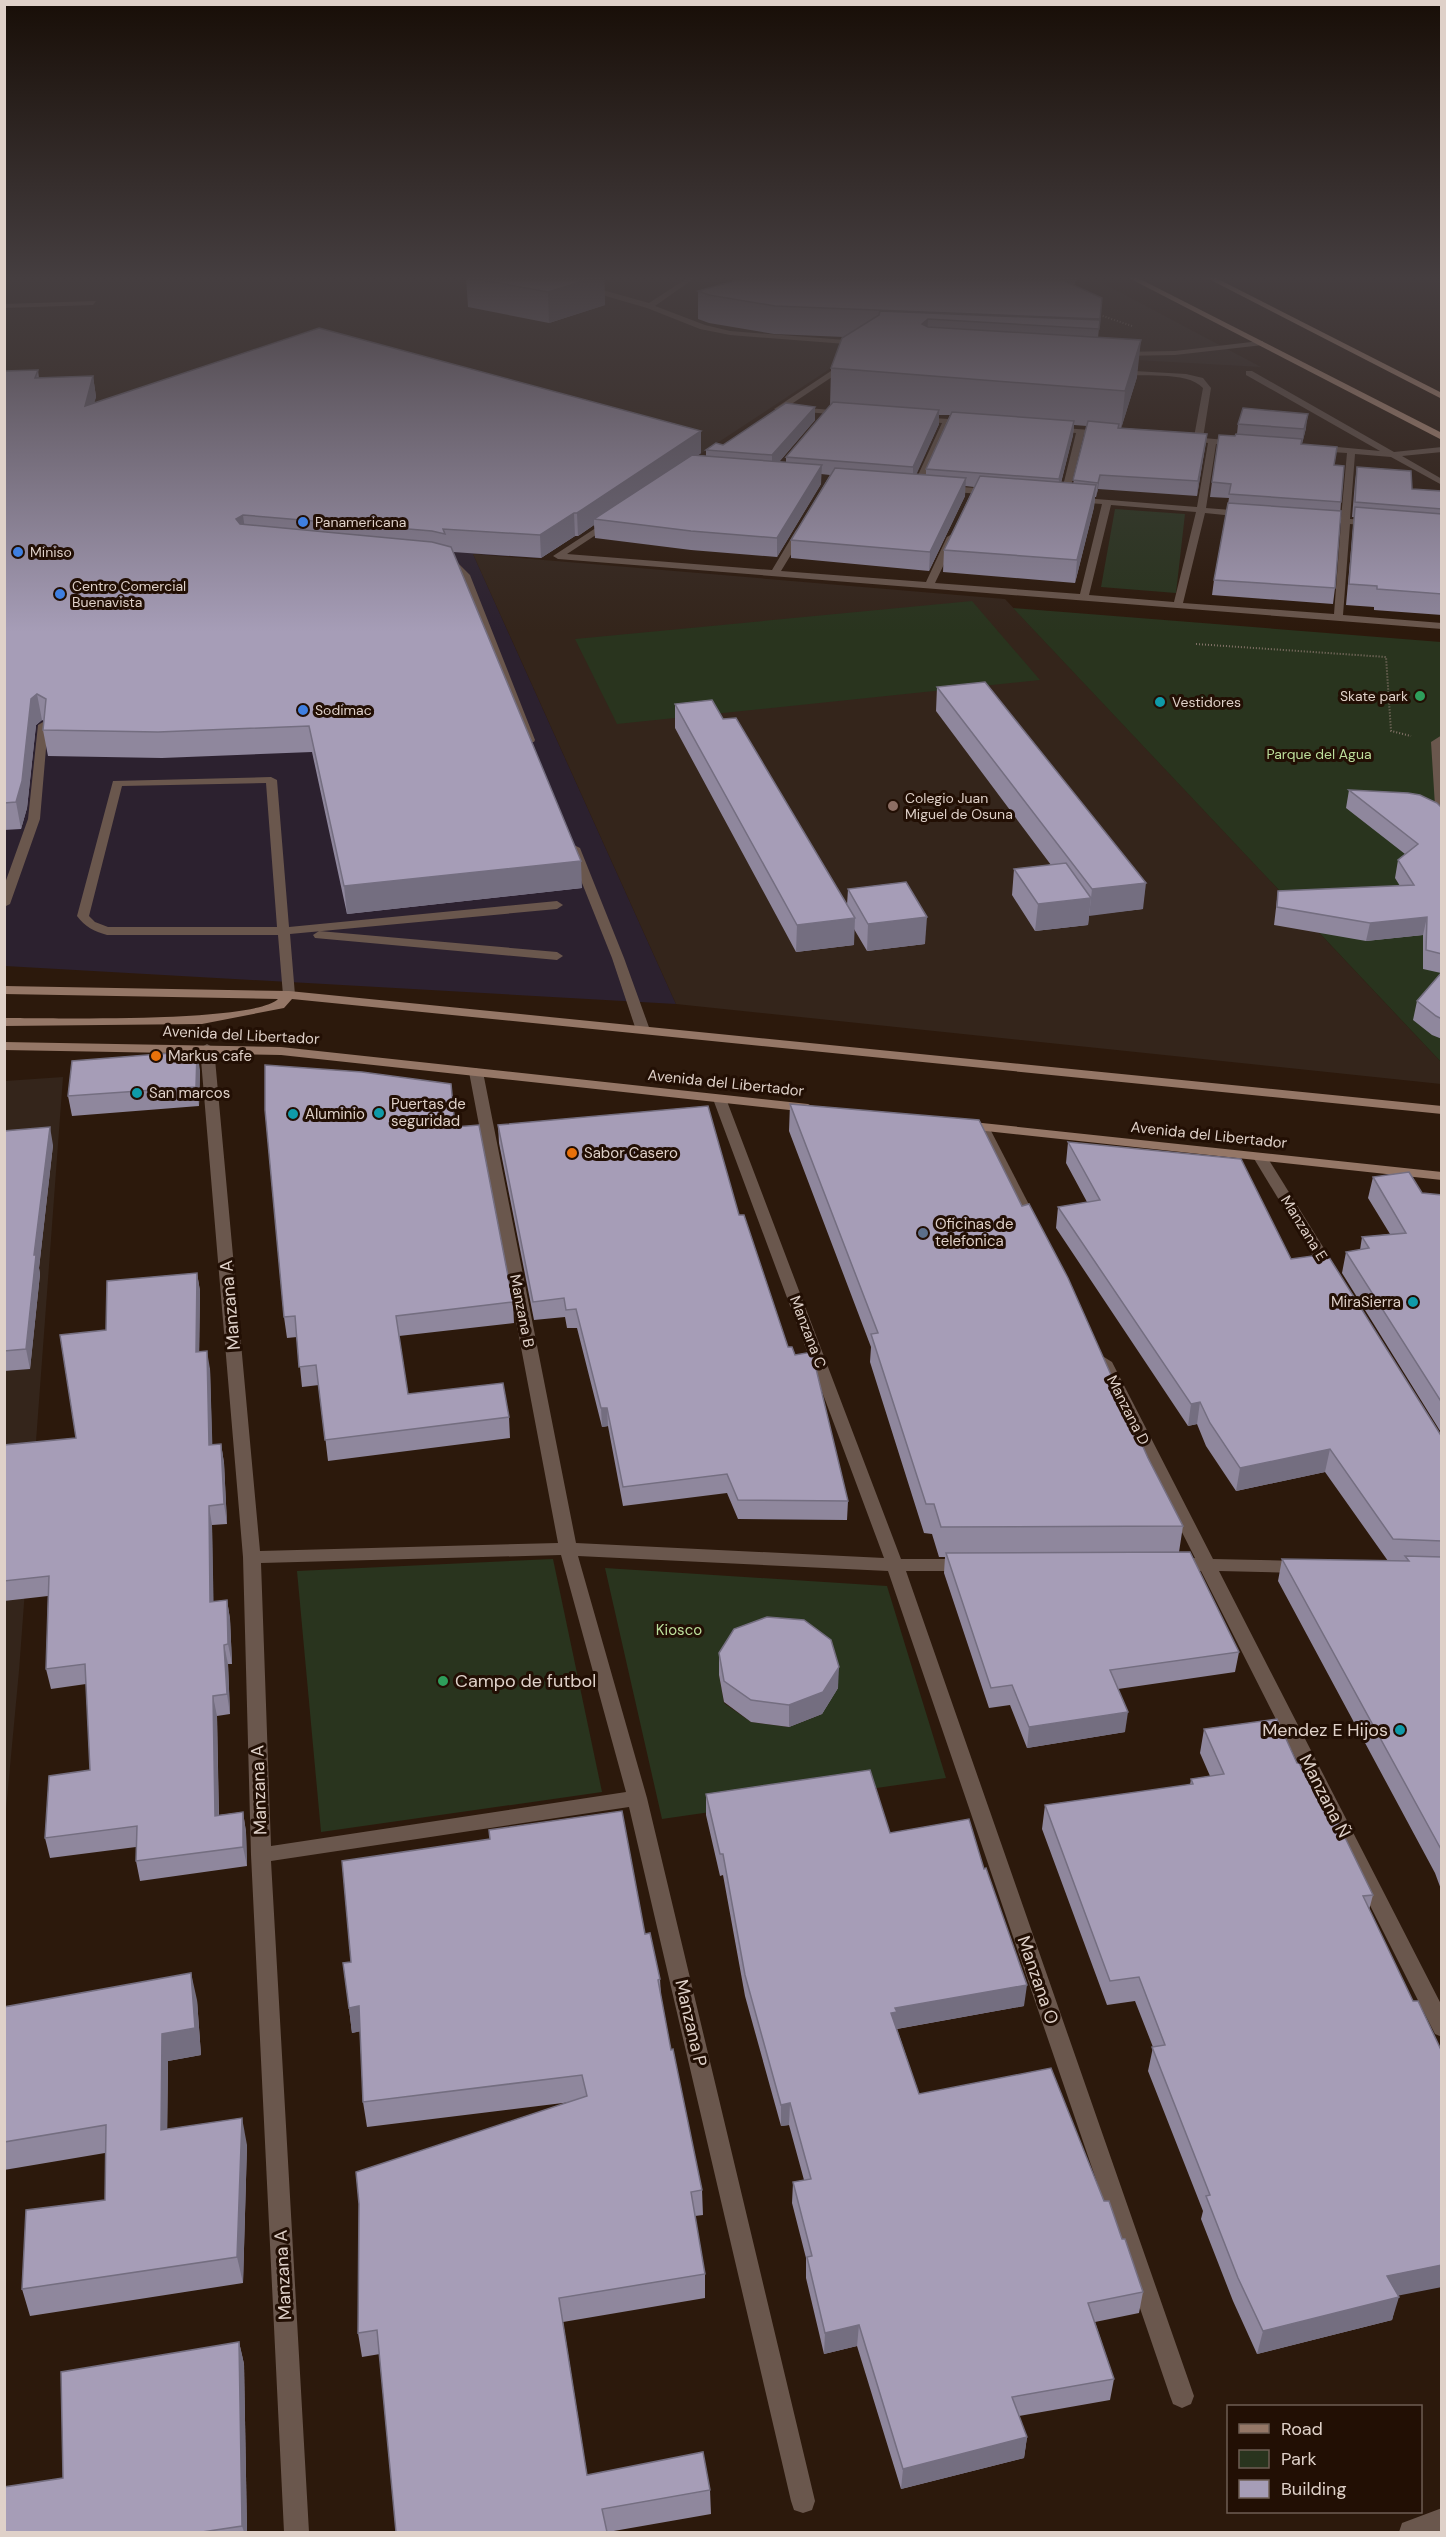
<svg xmlns="http://www.w3.org/2000/svg" width="1446" height="2537" font-family="'DM Sans',sans-serif">
<rect width="100%" height="100%" fill="#2c190c"/>
<path fill="#2c212f" d="M321 348 702 453 541 558 473 554 676 1004 5 966 4 453Z"/>
<g fill="#34251b">
<path d="M4 277H1091L1261 367 866 345 702 453 321 348 5 453Z"/>
<path d="M473 554 1005 599 1441 1062V1084L676 1004Z"/>
<path d="M63 1077 19 1671 5 1820V1081Z"/>
</g>
<g fill="#29341e" fill-rule="evenodd">
<path d="M1115 509 1185 514 1176 593 1101 587Z"/>
<path d="M972 601 1040 680 617 724 575 639Z"/>
<path d="M1013 608 1441 642V1062Z"/>
<path d="M553 1559 602 1792 321 1832 297 1571Z"/>
<path d="M605 1568 887 1586 946 1778 662 1819ZM735 1650 822 1714 789 1727 751 1722 724 1703 719 1675Z"/>
</g>
<g fill="none" stroke-linecap="round" stroke-linejoin="round">
<g stroke="#837368" stroke-width="2" stroke-dasharray="1 2" stroke-linecap="butt">
<path d="M1097 314 1132 326"/>
<path d="M1196 644 1386 657 1391 731 1411 736"/>
</g>
<g fill="#6a574d" fill-rule="evenodd">
<path d="M549 277H556L649 303 689 277H696L655 306 705 325 730 331 859 341 863 343 859 345 730 335 700 329 647 308 554 281Z"/>
<path d="M96 301 93 305 4 308V304Z"/>
<path d="M1260 341H1263V345L1175 355 1120 356 1116 354 1120 352 1175 351Z"/>
<path d="M443 559 458 563 470 575 535 740 534 742H526L525 740 461 576 452 567 440 564V560Z"/>
<path d="M43 722 48 725 40 819 10 904 4 907V886L28 819 38 725Z"/>
<path d="M271 777 277 780 289 927 557 901 563 905 557 909 290 934 295 995 289 999 283 995 278 935H107C94 931 85 927 77 916L113 781ZM266 783 277 927H108L95 922 89 916 122 786Z"/>
<path d="M574 845 580 848 624 958 650 1030 648 1033H638L636 1030 612 958 568 848Z"/>
<path d="M319 931 557 952 563 956 557 960 315 938 313 935Z"/>
<path d="M1442 2508V2532H1399L1402 2523Z"/>
</g>
<path fill="#6a574d" fill-rule="evenodd" d="M1442 735 1441 743 1442 825 1436 822 1431 742Z"/>
<g fill="#6a574d" fill-rule="evenodd">
<path d="M843 363 850 365 781 411 774 409Z"/>
<path d="M1117 370 1186 374 1203 378 1211 388 1203 438 1238 441 1242 443 1238 445 1216 444 1206 508 1244 511 1248 514 1244 517 1205 513 1183 603 1334 614 1341 523 1322 522 1318 519 1322 516 1341 518 1347 453 1316 451 1312 448 1316 445 1380 451 1246 375V371H1252L1394 452 1442 447V452L1402 456 1442 479V485L1391 457 1355 454 1350 519 1373 520 1377 523 1373 526 1350 524 1343 615 1442 623V629L558 559 553 556 611 518 614 519V523L567 554 772 570 796 530 801 527 806 530 781 571 926 582 947 537 952 534 957 537 935 583 1080 594 1102 504 1074 502 1070 499 1071 497 1197 507 1208 443 1183 439 1194 437 1203 388C1187 370 1138 378 1114 374L1113 372ZM1111 505 1196 512 1174 602 1089 595Z"/>
<path d="M796 407 843 411 847 413 843 415 793 411 792 409Z"/>
<path d="M915 417 966 420 970 422 966 424 950 423 921 486 917 489 913 486 942 423 918 421H915Z"/>
<path d="M1050 427 1104 431 1108 433 1104 435 1084 434 1068 498 1064 501 1060 498 1076 433 1053 431H1050Z"/>
<path d="M945 486 993 489 997 492 993 495 942 491 941 489Z"/>
<path d="M207 1044 214 1048 260 1551 558 1543 469 1072 476 1068 483 1072 576 1543 884 1558 713 1099 720 1095 725 1096 901 1559H966L972 1561 975 1565 972 1569 966 1571H906L1194 2396 1191 2404 1182 2408 1173 2404 1170 2396 888 1571 578 1556 647 1798 815 2501 812 2510 803 2513 794 2510 791 2501 629 1807 271 1861 309 2532H284L251 1855 243 1557 200 1048ZM561 1555 626 1792 271 1846 261 1563Z"/>
<path d="M982 1123 989 1127 1039 1224 1037 1227H1027L1025 1224 975 1127Z"/>
<path d="M1260 1153 1267 1157 1338 1271 1335 1274 1330 1276 1322 1271 1253 1157Z"/>
<path d="M1104 1357 1112 1362 1213 1559 1299 1561 1305 1563 1308 1567 1305 1571 1299 1573 1219 1571 1442 2006V2037L1435 2034 1201 1571 1170 1568 1167 1564 1170 1560 1195 1558 1096 1362Z"/>
</g>
<g fill="#957767" fill-rule="evenodd">
<path d="M4 986 289 991 1442 1106V1114L292 999 284 1008 202 1024 4 1026V1018C49 1018 253 1023 278 999L4 994Z"/>
<path d="M4 1042 281 1047 808 1104 815 1108 808 1112 281 1055 4 1050Z"/>
<path d="M963 1121 1442 1172V1180L958 1128 956 1125 958 1122Z"/>
</g>
<g fill="#c69c84" fill-rule="evenodd">
<path d="M1127 277H1136L1442 433V440Z"/>
<path d="M1205 277H1214L1442 393V399Z"/>
</g>
</g>
<g fill="#8f879d" fill-rule="evenodd">
<path d="M466 277H604L605 305 549 323 468 307Z"/>
<path d="M748 277H1078L1077 280 1073 285 1102 298 1098 338 1137 377 1121 428 1207 434 1197 496 1098 489 1096 497H1095L1094 507 1075 583 943 572 944 550 974 487 965 486V496L929 571 791 558V540L830 475 821 474V484L777 557 691 550 595 538 594 525 578 536H575L541 558 453 552 582 888 347 914 312 752 162 758 48 756 43 730 44 721 42 720 36 725 27 808 21 829 4 830V371L38 370 39 378 93 376 96 397 94 402 701 453 698 455 706 456V450L723 445 815 407V420L779 462 786 463V457L830 406 831 368 844 337 774 334 709 323 698 319V291ZM939 415H950L926 469V475L916 474 939 424ZM1074 425 1087 426 1073 484 1061 483 1073 435Z"/>
<path d="M1238 424 1306 428 1302 444 1334 465 1341 502 1335 588 1333 604 1212 595 1214 580 1229 498 1210 497 1212 482 1235 436 1237 434Z"/>
<path d="M1357 467 1412 489 1442 503V615L1374 610V607L1346 605 1354 517H1352L1355 482Z"/>
<path d="M937 687 1143 909 1089 915 1088 925 1035 931 1012 895 1014 869 1051 865 936 711Z"/>
<path d="M675 704 723 719 847 905 848 889 925 944 867 951 854 929V945L796 952 675 728Z"/>
<path d="M1349 790 1442 824V1039L1432 1035 1413 1020 1417 1001 1441 973 1423 969V935L1366 941 1274 925 1278 891 1400 886 1395 878 1398 860 1405 854 1346 808Z"/>
<path d="M200 1070 199 1106 72 1116 68 1096Z"/>
<path d="M790 1104 1148 1458 1183 1526 1179 1552 1239 1652 1235 1672 1118 1689 1125 1732 1027 1748 1010 1705 989 1708 944 1573 945 1557H939L932 1534 924 1533 870 1362 871 1347 789 1131Z"/>
<path d="M498 1125 739 1215 788 1347 848 1501 847 1520 738 1519 727 1493 623 1506 608 1426 602 1427 577 1328H567L565 1317 534 1320 499 1143Z"/>
<path d="M455 1127 513 1302 514 1323 399 1336 408 1394 509 1417 510 1438 328 1461 319 1385 302 1387 297 1337 287 1338 284 1317Z"/>
<path d="M4 1131 53 1145 39 1268 40 1274 30 1369 4 1371Z"/>
<path d="M1068 1142 1291 1259 1442 1437V1892L1435 1873 1278 1581 1282 1559 1388 1561 1325 1472 1236 1491 1206 1446 1197 1424 1188 1426 1056 1228 1058 1207 1087 1202 1066 1163Z"/>
<path d="M1373 1177 1422 1193 1442 1195V1434L1342 1273 1346 1252 1360 1250 1362 1237 1390 1234 1368 1198Z"/>
<path d="M197 1273 200 1291 199 1351 210 1369 212 1445 221 1444 224 1463 227 1524 212 1525 213 1602 227 1600 230 1619 232 1664H228L230 1714 217 1716 219 1815 243 1812 246 1832 247 1866 140 1881 136 1861V1847L50 1858 45 1838 90 1770 86 1684 51 1689 46 1669 48 1596 4 1601V1445L76 1438 106 1330Z"/>
<path d="M719 1653 838 1688 822 1714 789 1727 751 1722 724 1702 719 1675Z"/>
<path d="M1204 1729 1297 1763 1328 1818 1373 1895 1369 1910 1398 2295 1392 2320 1257 2354 1233 2301 1201 2219 1203 2211 1148 2071 1153 2047 1135 2001 1107 2005 1042 1829 1045 1805 1190 1785 1191 1779 1210 1776 1200 1753Z"/>
<path d="M706 1794 890 1833 1024 2006 897 2029 919 2094 1104 2201 1122 2239 1143 2292 1139 2313 1095 2322 1114 2379 1110 2400 1019 2416 1027 2437 1024 2458 901 2489 857 2346 824 2354 806 2278V2258L792 2203 793 2182 804 2180 789 2125 781 2126 745 1996 723 1875 720 1876 706 1815Z"/>
<path d="M645 1934 660 1979 661 1996 671 2050 702 2190 703 2215 695 2216 705 2274V2298L563 2322 587 2475 710 2490 711 2514 608 2532H396L380 2354 362 2357 358 2333 571 2102 367 2127 363 2102 360 2031 352 2033 349 2008Z"/>
<path d="M197 2000 201 2055 168 2061 167 2129 247 2145 243 2283 30 2316 22 2289 105 2200V2153L4 2170V2007Z"/>
<path d="M239 2342 244 2364 247 2532H4L63 2478Z"/>
</g>
<g fill="#746e80">
<path d="M596 277H604L605 305 549 323 548 292Z"/>
<path d="M1061 277H1078L1077 280 1058 306 1060 279Z"/>
<path d="M928 319 926 355 922 324Z"/>
<path d="M1141 340 1137 377 1121 429 1125 391Z"/>
<path d="M93 376 96 397 88 427 85 406Z"/>
<path d="M815 407V420L772 470V455Z"/>
<path d="M939 410V424L913 482V467Z"/>
<path d="M1308 414 1306 428 1302 444 1304 429Z"/>
<path d="M1074 421 1073 435 1058 494 1059 479Z"/>
<path d="M701 431V453L602 520 594 519V525L578 536 577 513Z"/>
<path d="M1207 434 1205 448 1197 496 1198 481Z"/>
<path d="M822 465 821 484 777 557V538Z"/>
<path d="M1100 475 1098 489 1096 497 1098 483Z"/>
<path d="M966 478 965 496 929 571 930 552Z"/>
<path d="M1096 485 1094 507 1075 583 1077 560Z"/>
<path d="M574 513 575 536 541 558 540 535Z"/>
<path d="M243 515 246 538 236 519Z"/>
<path d="M37 694 42 720 36 725 27 808 21 829 16 802 31 699Z"/>
<path d="M581 861 582 888 347 914 344 886Z"/>
<path d="M1146 883 1143 909 1089 916 1092 889Z"/>
<path d="M1091 898 1088 925 1035 931 1038 904Z"/>
<path d="M927 917 925 944 867 951 868 924Z"/>
<path d="M1427 917 1423 935 1366 941 1370 923Z"/>
<path d="M855 918 854 945 796 952 797 925Z"/>
<path d="M197 1051 200 1070 199 1106 196 1087Z"/>
<path d="M50 1127 53 1145 39 1268 40 1274 30 1369 26 1349 34 1255Z"/>
<path d="M197 1273 200 1291 199 1370 196 1352Z"/>
<path d="M207 1351 210 1369 213 1464 209 1445Z"/>
<path d="M1200 1402 1197 1424 1188 1426 1191 1404Z"/>
<path d="M601 1408H607L608 1426 602 1427Z"/>
<path d="M221 1444 224 1463 227 1524 224 1504Z"/>
<path d="M1330 1449 1325 1472 1236 1491 1240 1468Z"/>
<path d="M209 1506 212 1525 214 1622 210 1602Z"/>
<path d="M227 1600 230 1619 232 1664 228 1644Z"/>
<path d="M224 1645 228 1664 230 1714 227 1694Z"/>
<path d="M839 1667 838 1688 822 1714 789 1727V1705Z"/>
<path d="M213 1696 217 1716 219 1835 215 1816Z"/>
<path d="M1128 1712 1125 1732 1027 1748 1029 1727Z"/>
<path d="M243 1812 246 1832 247 1866 243 1847Z"/>
<path d="M191 1973 197 2000 201 2055 168 2061 167 2157 161 2130 162 2034Z"/>
<path d="M1027 1985 1024 2006 896 2029 891 2013 895 2008Z"/>
<path d="M359 2006 362 2031 352 2033 349 2008Z"/>
<path d="M790 2103 789 2125 781 2126V2105Z"/>
<path d="M242 2118 247 2145 243 2283 237 2257Z"/>
<path d="M1442 2265V2287L1381 2299 1387 2276Z"/>
<path d="M1399 2297 1392 2320 1257 2354 1263 2331Z"/>
<path d="M859 2325 857 2346 824 2354 825 2333Z"/>
<path d="M239 2342 244 2364 247 2532H244L242 2526Z"/>
<path d="M1027 2437 1024 2458 901 2489 903 2469Z"/>
</g>
<g fill="#a69db7" stroke="#746e80" stroke-width="1.5">
<path d="M466 277H596L548 292Z"/>
<path d="M748 277H1061L1060 279 1102 298 1100 319 775 306 709 295 698 291Z"/>
<path d="M880 311 1100 320 1099 329 928 319 922 324 928 327 1141 340 1125 391 831 368 842 338 879 315Z"/>
<path d="M319 328 701 431 577 513H574L540 535 443 529 445 534 432 531 243 515 236 519 240 524 432 542 451 547 581 861 344 886 309 726 158 732 43 730 46 699 37 694 31 699 22 781 16 802 4 803V371L38 370 35 378 93 376 85 406Z"/>
<path d="M833 402 939 410 913 467 786 457Z"/>
<path d="M786 403 815 407 772 455 706 450 716 443 723 445Z"/>
<path d="M1243 408 1308 414 1304 429 1238 424Z"/>
<path d="M952 412 1074 421 1059 479 926 469Z"/>
<path d="M1088 421 1119 424 1118 428 1207 434 1198 481 1100 475 1098 483 1073 480Z"/>
<path d="M1236 434 1302 439 1301 444 1337 447 1334 465 1344 466 1341 502 1229 494 1231 484 1212 482 1219 435 1235 436Z"/>
<path d="M692 455 822 465 777 538 691 531 594 519Z"/>
<path d="M1357 467 1411 471 1412 489 1441 491 1442 509 1355 502Z"/>
<path d="M835 468 966 478 930 552 791 540Z"/>
<path d="M980 476 1096 485 1077 560 944 550Z"/>
<path d="M1228 503 1341 511 1335 588 1214 580Z"/>
<path d="M1355 507 1442 514V594L1377 589V586L1349 584Z"/>
<path d="M985 682 1146 883 1092 889 937 687Z"/>
<path d="M712 700 723 719 736 718 855 918 797 925 675 704Z"/>
<path d="M1349 790 1408 793 1420 795 1437 803 1442 808V954L1426 950 1427 917 1370 923 1277 907 1278 891 1414 885 1398 860 1418 844Z"/>
<path d="M1066 863 1091 898 1038 904 1014 869Z"/>
<path d="M906 882 927 917 868 924 848 889Z"/>
<path d="M1442 972V1019L1436 1016 1417 1001Z"/>
<path d="M197 1051 196 1087 68 1096 72 1061Z"/>
<path d="M265 1065 362 1072 451 1084 455 1127 479 1125 513 1302 396 1316 408 1394 503 1383 509 1417 325 1440 316 1365 299 1367 295 1316 284 1317 265 1110Z"/>
<path d="M790 1104 979 1120 1022 1206 1029 1204 1068 1278 1148 1458 1183 1526 941 1527 934 1504H926L871 1334 878 1333Z"/>
<path d="M708 1106 739 1215H744L788 1347H792L795 1355 812 1352 848 1501 738 1500 727 1474 623 1487 607 1408H601L576 1309 566 1310 564 1298 533 1302 498 1125Z"/>
<path d="M50 1127 34 1255H36L26 1349 4 1351V1131Z"/>
<path d="M1068 1142 1241 1159 1291 1259 1327 1254 1442 1437V1541L1393 1539 1330 1449 1240 1468 1210 1423 1200 1402 1191 1404 1058 1207 1100 1200Z"/>
<path d="M1409 1172 1422 1193 1442 1195V1403L1346 1252 1369 1248 1362 1237 1406 1233 1373 1177Z"/>
<path d="M197 1273 196 1352 207 1351 209 1445 221 1444 224 1504 209 1506 210 1602 227 1600 228 1644 224 1645 227 1694 213 1696 215 1816 243 1812V1847L136 1861 137 1826 45 1838 49 1776 90 1770 85 1664 46 1669 49 1576 4 1581V1445L76 1438 60 1335 106 1330 107 1281Z"/>
<path d="M1190 1552 1239 1652 1110 1670 1128 1712 1029 1727 1012 1685 991 1688 946 1553Z"/>
<path d="M1405 1556 1442 1557V1851L1282 1559 1409 1561Z"/>
<path d="M767 1617 804 1620 831 1640 839 1667 823 1692 789 1705 751 1700 724 1681 719 1653 734 1629Z"/>
<path d="M1277 1719 1297 1763H1299L1328 1818 1335 1817 1373 1895 1363 1896 1413 2001H1418L1442 2052V2265L1387 2276 1399 2297 1263 2331 1238 2278 1206 2196 1210 2195 1152 2047 1165 2045 1139 1977 1110 1981 1045 1805 1193 1784 1191 1779 1224 1774 1204 1729Z"/>
<path d="M870 1770 890 1833 969 1819 984 1869 986 1868 1027 1985 895 2008 897 2012 891 2013 919 2094 1051 2068 1104 2201H1109L1122 2239H1125L1143 2292 1088 2303 1114 2379 1012 2397 1027 2437 903 2469 859 2325 825 2333 807 2257 812 2256 793 2182 811 2179 790 2103 781 2105 745 1975 723 1854H720L706 1794Z"/>
<path d="M622 1811 645 1934 650 1933 660 1979 658 1980 671 2050 673 2049 702 2190 691 2192 705 2274 559 2298 587 2475 703 2452 710 2490 602 2509 607 2532H396L377 2330 358 2333 359 2204 356 2172 587 2096 582 2075 363 2102 359 2006 349 2008 343 1963 351 1962 342 1861 490 1839 489 1830Z"/>
<path d="M191 1973 195 2028 162 2034 161 2130 242 2118 237 2257 22 2289 26 2210 105 2200 106 2125 4 2142V2007Z"/>
<path d="M239 2342 242 2526 202 2532H4V2487L63 2478 61 2372Z"/>
</g>
<linearGradient id="sky" x2="0" y2="1"><stop stop-color="#180e07"/><stop offset="0.44" stop-color="#453e40"/><stop offset="1" stop-color="#453e40" stop-opacity="0"/></linearGradient>
<rect width="1446" height="632" fill="url(#sky)"/>
<g fill="#3f7fe0" stroke="#220f04" stroke-width="2">
<circle cx="303" cy="522" r="6"/>
<circle cx="18" cy="552" r="6"/>
<circle cx="60" cy="594" r="6"/>
<circle cx="303" cy="710" r="6"/>
</g>
<g fill="#2e9e5b" stroke="#220f04" stroke-width="2">
<circle cx="1420" cy="696" r="6"/>
<circle cx="443" cy="1681" r="6"/>
</g>
<g fill="#0f9aa8" stroke="#220f04" stroke-width="2">
<circle cx="1160" cy="702" r="6"/>
<circle cx="137" cy="1093" r="6"/>
<circle cx="379" cy="1113" r="6"/>
<circle cx="293" cy="1114" r="6"/>
<circle cx="1413" cy="1302" r="6"/>
<circle cx="1400" cy="1730" r="6"/>
</g>
<circle fill="#8d6e63" stroke="#220f04" stroke-width="2" cx="893" cy="806" r="6"/>
<g fill="#e8710a" stroke="#220f04" stroke-width="2">
<circle cx="156" cy="1056" r="6"/>
<circle cx="572" cy="1153" r="6"/>
</g>
<circle fill="#5c6f8a" stroke="#220f04" stroke-width="2" cx="923" cy="1233" r="6"/>
<g text-anchor="middle" stroke-width="6" stroke-linejoin="round" paint-order="stroke">
<g font-size="14" fill="#dfd1c9" stroke="#220f04" text-anchor="start">
<text x="315" y="527">Panamericana</text>
<text x="30" y="557">Miniso</text>
<text x="72" y="591">Centro Comercial<tspan x="72" dy="16">Buenavista</tspan></text>
<text x="1408" y="701" text-anchor="end">Skate park</text>
<text x="1172" y="707">Vestidores</text>
<text x="315" y="715">Sodimac</text>
<text x="905" y="803">Colegio Juan<tspan x="905" dy="16">Miguel de Osuna</tspan></text>
</g>
<g font-size="14" fill="#bddf9c" stroke="#220f04">
<text x="1319" y="759">Parque del Agua</text>
</g>
<g font-size="15" fill="#dfd1c9" stroke="#220f04">
<text transform="translate(241 1035) rotate(3)" y="5">Avenida del Libertador</text>
<text transform="translate(726 1083) rotate(6)" y="5">Avenida del Libertador</text>
<text transform="translate(1209 1135) rotate(6)" y="5">Avenida del Libertador</text>
<text transform="translate(1304 1228) rotate(58)" y="5">Manzana E</text>
<text transform="translate(522 1311) rotate(79)" y="5">Manzana B</text>
<text transform="translate(808 1332) rotate(69)" y="5">Manzana C</text>
<text transform="translate(1128 1410) rotate(63)" y="5">Manzana D</text>
</g>
<g font-size="15" fill="#dfd1c9" stroke="#220f04" text-anchor="start">
<text x="168" y="1061">Markus cafe</text>
<text x="149" y="1098">San marcos</text>
<text x="391" y="1109">Puertas de<tspan x="391" dy="17">seguridad</tspan></text>
<text x="305" y="1119">Aluminio</text>
<text x="584" y="1158">Sabor Casero</text>
<text x="935" y="1229">Oficinas de<tspan x="935" dy="17">telefonica</tspan></text>
<text x="1401" y="1307" text-anchor="end">MiraSierra</text>
</g>
<g font-size="15" fill="#bddf9c" stroke="#220f04">
<text x="679" y="1635">Kiosco</text>
</g>
<g font-size="18" fill="#dfd1c9" stroke="#220f04">
<text transform="translate(230 1305) rotate(-95)" y="6">Manzana A</text>
<text transform="translate(259 1790) rotate(-92)" y="6">Manzana A</text>
<text transform="translate(1325 1796) rotate(63)" y="6">Manzana Ñ</text>
<text transform="translate(1038 1980) rotate(71)" y="6">Manzana O</text>
<text transform="translate(691 2023) rotate(77)" y="6">Manzana P</text>
<text transform="translate(283 2275) rotate(-93)" y="6">Manzana A</text>
</g>
<g font-size="18" fill="#dfd1c9" stroke="#220f04" text-anchor="start">
<text x="455" y="1687">Campo de futbol</text>
<text x="1388" y="1736" text-anchor="end">Mendez E Hijos</text>
</g>
</g>
<rect width="1446" height="2537" fill="none" stroke="#dfd1c9" stroke-width="12"/>
<rect x="1227" y="2405" width="195" height="108" fill="#220f04" stroke="#6e5d53" stroke-width="1.5"/>
<rect x="1239" y="2424" width="30" height="9" fill="#957767" stroke="#6e5d53" stroke-width="1.5"/>
<text x="1281" y="2435" font-size="18" fill="#dfd1c9">Road</text>
<rect x="1239" y="2450" width="30" height="18" fill="#29341e" stroke="#6e5d53" stroke-width="1.5"/>
<text x="1281" y="2465" font-size="18" fill="#dfd1c9">Park</text>
<rect x="1239" y="2480" width="30" height="18" fill="#a69db7" stroke="#6e5d53" stroke-width="1.5"/>
<text x="1281" y="2495" font-size="18" fill="#dfd1c9">Building</text>
</svg>
